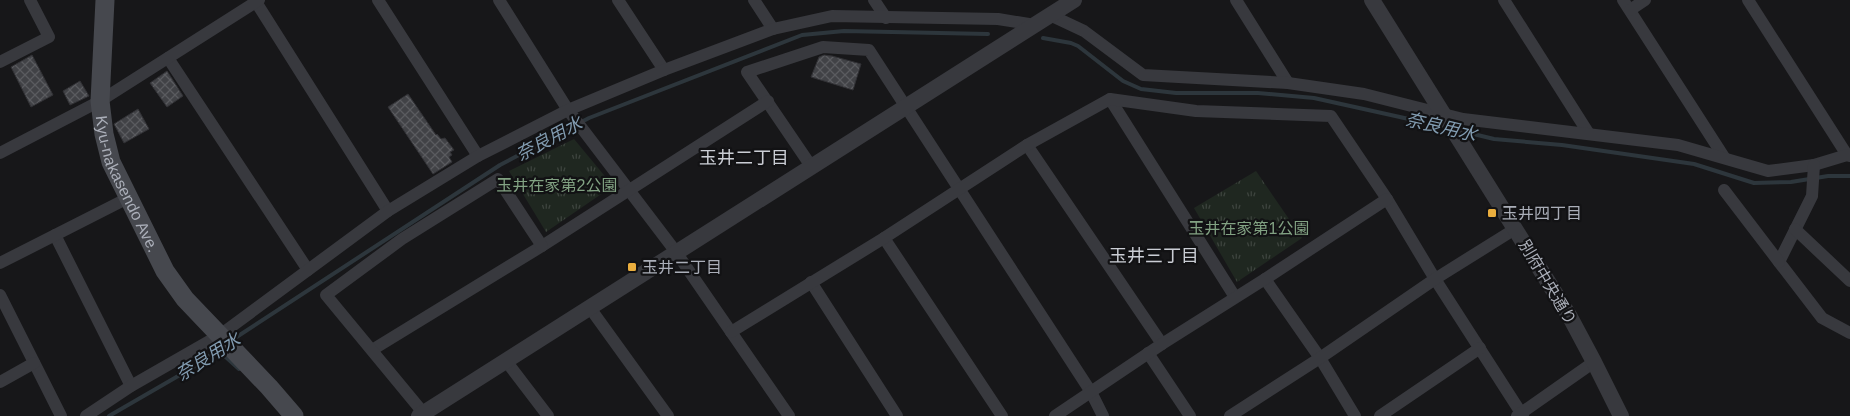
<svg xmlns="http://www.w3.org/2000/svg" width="1850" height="416" font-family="Arial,'Noto Sans JP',sans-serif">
<defs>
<pattern id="park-tufts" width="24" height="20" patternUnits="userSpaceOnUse" patternTransform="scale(1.25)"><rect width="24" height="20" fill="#1f2720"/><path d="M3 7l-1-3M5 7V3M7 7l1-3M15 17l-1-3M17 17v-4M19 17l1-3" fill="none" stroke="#3d443e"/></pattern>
<pattern id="building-cross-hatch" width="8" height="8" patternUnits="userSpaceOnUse" patternTransform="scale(1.25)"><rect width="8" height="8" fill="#414246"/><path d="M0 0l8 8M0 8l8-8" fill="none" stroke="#5a5b5f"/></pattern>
</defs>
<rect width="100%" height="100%" fill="#171719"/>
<g fill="url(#park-tufts)">
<path d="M574 139 613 186 546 232 509 171Z"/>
<path d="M1256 171 1302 238 1237 282 1194 208Z"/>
</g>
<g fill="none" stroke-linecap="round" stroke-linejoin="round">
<g stroke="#2d363c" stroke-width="4">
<path d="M1043 38 1071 43 1078 46 1123 81 1141 89 1176 93H1258L1314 98 1445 127"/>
<path d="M1461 131 1494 139 1562 145 1694 164 1754 183 1791 182 1828 176H1850"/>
<path d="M232 340 500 165 589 118 802 35 844 31 988 34"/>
<path d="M218 350 239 369"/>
<path d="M109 416 192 368 222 347"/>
</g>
</g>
<g fill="url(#building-cross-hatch)" stroke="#313135">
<path d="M32 55 53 95 31 107 11 67Z"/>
<path d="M824 55 832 56 861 64 853 90 811 77 819 57Z"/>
<path d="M167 71 183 96 167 107 150 83Z"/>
<path d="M80 81 89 96 70 105 63 91Z"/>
<path d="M408 94 436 135 437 134 441 139 445 138 454 150 450 152 452 155 449 157 452 162 433 174 388 107Z"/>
<path d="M138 109 149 129 124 143 114 124Z"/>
</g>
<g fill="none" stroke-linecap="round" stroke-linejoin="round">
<g stroke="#38393e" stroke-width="12">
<path d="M378 0 478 156"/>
<path d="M499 0 568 110 676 252 789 416"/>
<path d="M618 0 664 70"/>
<path d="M754 0 773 29"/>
<path d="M874 0 886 18"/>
<path d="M1236 0 1288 83"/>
<path d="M1504 0 1589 134"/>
<path d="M1623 0 1724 157"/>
<path d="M1748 0 1847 155"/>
<path d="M256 2 388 211"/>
<path d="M1630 10 1645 0"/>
<path d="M1050 15 1084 31 1143 75 1288 83 1364 94 1463 119 1678 145 1768 171 1814 165 1847 155 1850 156"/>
<path d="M168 58 308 270"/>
<path d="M0 62 49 37 30 0"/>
<path d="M1110 99 1235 297"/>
<path d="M1027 145 1162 344"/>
<path d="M0 153 100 101 259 0"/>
<path d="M1814 165 1812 196 1779 262 1822 318 1850 333"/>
<path d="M811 166 747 72 823 47 869 50 1091 392 1103 416"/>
<path d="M1724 190 1779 262"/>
<path d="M1795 229 1850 281"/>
<path d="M55 235 131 386"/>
<path d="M884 238 1002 416"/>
<path d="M0 263 128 198"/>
<path d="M1265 279 1320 358 1355 416"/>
<path d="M811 282 897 416"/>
<path d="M0 295 61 416"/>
<path d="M590 308 668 416"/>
<path d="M731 332 884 238 1027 145 1110 99 1196 111 1331 116 1387 199 1435 279 1523 416"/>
<path d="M372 350 542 246 768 101"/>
<path d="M1148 353 1190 416"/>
<path d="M506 361 548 416"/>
<path d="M0 382 34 363"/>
<path d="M86 416 131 386 220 335 388 211 478 156 568 110 664 70 773 29 832 16 998 19 1035 25"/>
<path d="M426 416 326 295 402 239 498 179 542 246"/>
<path d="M1055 416 1162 344 1265 279 1387 199"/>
<path d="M1230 416 1320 358 1435 279 1515 229"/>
<path d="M1380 416 1480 348"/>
<path d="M1517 416 1594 362"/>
</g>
<g stroke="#38393e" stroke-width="16">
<path d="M1372 0 1570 317 1594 362 1621 416"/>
<path d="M419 416 1074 0"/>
</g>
<path stroke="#46484e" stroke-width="19" id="s1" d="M105 0 100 101 104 134 111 162 165 271 185 299 269 387 294 416"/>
</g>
<g fill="#eaae3e" stroke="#121214" stroke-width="2">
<rect x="1487" y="208" width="10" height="10" rx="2.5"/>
<rect x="627" y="262" width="10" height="10" rx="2.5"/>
</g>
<g text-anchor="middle" stroke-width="4.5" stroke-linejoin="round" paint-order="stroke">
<g font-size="16" fill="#aaaeb8" stroke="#121214">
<text dy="6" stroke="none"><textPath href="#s1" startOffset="189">Kyu-nakasendo Ave.</textPath></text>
<text transform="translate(1548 282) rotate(59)" y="6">別府中央通り</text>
</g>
<g font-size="16" fill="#82a283" stroke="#121214">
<text x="557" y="191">玉井在家第2公園</text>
<text x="1249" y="234">玉井在家第1公園</text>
</g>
<g font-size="16" fill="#aaaeb8" stroke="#121214" text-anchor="start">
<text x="1502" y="219">玉井四丁目</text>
<text x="642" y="273">玉井二丁目</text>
</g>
<g font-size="18" font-style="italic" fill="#829cb1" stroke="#121214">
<text transform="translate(1441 127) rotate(13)" y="6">奈良用水</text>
<text transform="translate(549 139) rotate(-28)" y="6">奈良用水</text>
<text transform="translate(208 357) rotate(-32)" y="6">奈良用水</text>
</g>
<g font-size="18" fill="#cacdd4" stroke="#121214">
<text x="744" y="164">玉井二丁目</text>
<text x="1154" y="262">玉井三丁目</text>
</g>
</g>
</svg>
